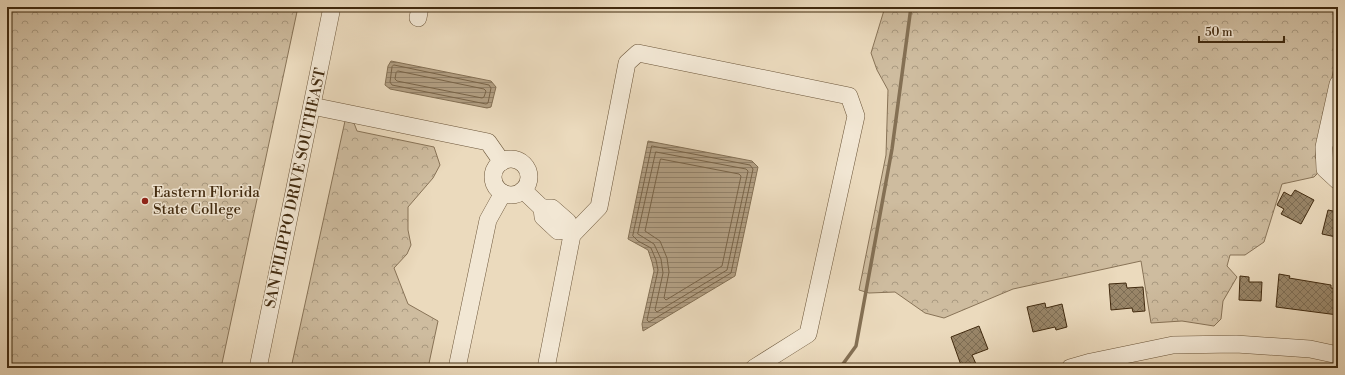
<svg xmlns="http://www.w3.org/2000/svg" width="1345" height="375" font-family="'Libre Bodoni',serif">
<defs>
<pattern id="forest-crowns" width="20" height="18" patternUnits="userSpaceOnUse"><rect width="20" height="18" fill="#cebc9f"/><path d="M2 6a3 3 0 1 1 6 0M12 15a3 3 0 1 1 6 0" fill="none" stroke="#a99980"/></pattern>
<pattern id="water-rules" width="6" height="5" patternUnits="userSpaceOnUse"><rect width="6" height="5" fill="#b19e82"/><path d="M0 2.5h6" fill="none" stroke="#928169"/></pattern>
<pattern id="building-cross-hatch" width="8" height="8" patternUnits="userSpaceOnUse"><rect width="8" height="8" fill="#998669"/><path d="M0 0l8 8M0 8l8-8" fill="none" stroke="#7e6e55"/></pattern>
</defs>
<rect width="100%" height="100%" fill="#ebdabd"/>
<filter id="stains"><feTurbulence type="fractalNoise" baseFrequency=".005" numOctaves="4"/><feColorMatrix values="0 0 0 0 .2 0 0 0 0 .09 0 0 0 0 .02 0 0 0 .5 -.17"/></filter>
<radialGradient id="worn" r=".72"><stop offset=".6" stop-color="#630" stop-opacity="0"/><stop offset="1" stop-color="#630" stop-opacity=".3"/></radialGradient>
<g fill="url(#forest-crowns)" stroke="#887357">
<path d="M7 7H298L221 368H7Z"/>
<path d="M885 7H1338V49L1315 157 1319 163 1317 174 1314 177 1282 184 1264 242 1245 255H1230L1227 266 1237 277 1223 301 1221 319 1214 326 1182 321 1151 323 1141 261 1013 289 944 318 925 313 895 292 869 293 859 290 886 155 888 90 877 70 871 53Z"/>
<path d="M345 121 354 123 357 131 434 147 440 165 433 178 408 207V230L411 245 407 254 394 268 408 304 438 321 428 368H291Z"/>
</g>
<g fill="url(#water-rules)" stroke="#847054">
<path d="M391 61 491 81 496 87 491 107 487 108 390 89 385 85 388 66Z"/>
<path d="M648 141 752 161 758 167 735 276 643 331 642 324 654 271 652 262 648 250 628 239Z"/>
</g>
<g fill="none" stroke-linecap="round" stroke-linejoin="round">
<g stroke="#796448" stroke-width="1">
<path d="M394 65 489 85 491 88 488 103 486 104 392 85 390 82 392 67Z"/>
<path d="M398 71 484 89 486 91 484 97 482 98 397 81 395 79 396 73Z"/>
<path d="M652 146 750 165 753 169 731 273 649 322 647 320 658 270 656 260 651 248 638 241 633 236Z"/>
<path d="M656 152 746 169 748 171 727 270 657 312 655 310 663 273 661 259 654 244 638 234Z"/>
<path d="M661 159 739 174 741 176 722 266 666 300 664 298 669 272 667 258 660 241 645 231 660 161Z"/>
</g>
<path stroke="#847054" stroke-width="3.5" d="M840 368 856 346 892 149 911 7"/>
</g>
<g fill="url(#building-cross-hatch)" stroke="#412a0f">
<path d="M1295 190 1314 200 1301 224 1281 214 1284 209 1277 205 1284 192 1291 196Z"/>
<path d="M1328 210 1338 212V233H1337L1336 237 1322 234Z"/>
<path d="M1279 274 1290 276 1289 278 1331 285V288L1338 289V315L1276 307Z"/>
<path d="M1240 276 1249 277V282H1262L1261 301 1239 300Z"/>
<path d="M1126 283 1127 288 1143 287 1145 311 1133 312 1132 308 1111 310 1109 284Z"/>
<path d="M1045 303 1046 308 1062 304 1067 327 1056 330 1055 327 1033 332 1027 307Z"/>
<path d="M979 326 988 349 972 355 976 364 966 368H962L951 337Z"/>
</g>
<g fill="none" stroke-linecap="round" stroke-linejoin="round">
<defs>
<g id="minor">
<path d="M418 18 420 7"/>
<path d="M1338 84 1324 147 1325 169 1338 181"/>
<path d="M312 106 488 142 502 162"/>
<circle cx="511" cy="177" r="18"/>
<path d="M523 190 542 208 543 217 558 231 568 230"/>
<path d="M542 208H552L568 222V230L572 235"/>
<path d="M258 368 332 7"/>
<path d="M457 368 488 220 503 193"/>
<path d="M546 368 572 235 599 207 627 63 638 53 849 96 856 116 808 334 754 368"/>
<path d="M1070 368 1091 362 1173 345 1236 344 1310 349 1338 355"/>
</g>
</defs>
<use href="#minor" stroke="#6c563a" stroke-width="18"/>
<use href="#minor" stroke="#f2e7d4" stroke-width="17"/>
</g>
<circle fill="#8f2418" stroke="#f2e7d4" stroke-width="1.5" cx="145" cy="201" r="4"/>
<g text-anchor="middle" stroke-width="3" stroke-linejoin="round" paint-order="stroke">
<g font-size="15" fill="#412a0f" stroke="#f2e7d4">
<text transform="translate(295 188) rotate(-78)" y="5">SAN FILIPPO DRIVE SOUTHEAST</text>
</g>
<g font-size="15" fill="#412a0f" stroke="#f2e7d4" text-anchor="start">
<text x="153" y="197">Eastern Florida<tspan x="153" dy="17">State College</tspan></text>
</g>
</g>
<rect width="1345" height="375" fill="none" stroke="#ebdabd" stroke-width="24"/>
<rect x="8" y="8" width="1329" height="359" fill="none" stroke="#412a0f" stroke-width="2"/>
<rect x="12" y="12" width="1321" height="351" fill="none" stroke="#412a0f"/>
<path d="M1199 36v6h85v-6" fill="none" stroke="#412a0f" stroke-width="2"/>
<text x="1205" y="36" font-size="12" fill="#412a0f" stroke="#f2e7d4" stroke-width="3" paint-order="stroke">50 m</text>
<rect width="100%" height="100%" filter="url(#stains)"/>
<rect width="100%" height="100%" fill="url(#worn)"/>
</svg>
